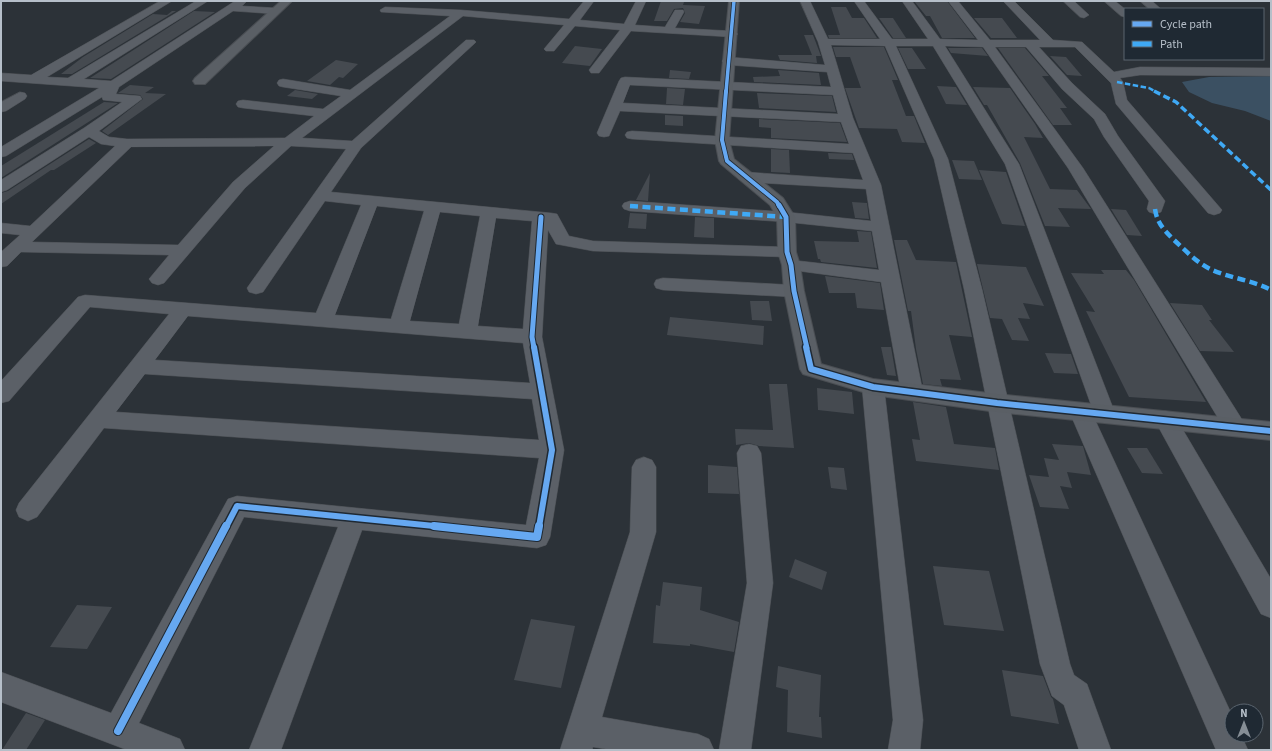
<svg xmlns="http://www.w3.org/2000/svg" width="1272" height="751" font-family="'Source Sans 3',sans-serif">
<rect width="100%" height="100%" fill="#2c3238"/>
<path fill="#3b5062" d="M1271 76V121L1245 111 1212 103 1189 92 1182 82 1209 77Z"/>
<g fill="#454a50">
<path d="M661 1 684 2 683 5 705 6 699 24 680 22 685 13 683 8 674 9 667 21H654Z"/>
<path d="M914 1H947L975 38H942L930 16H926Z"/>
<path d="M831 7H846L852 18H864L877 38H829L828 35H840Z"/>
<path d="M172 11H176L72 74H61L83 57 153 14 167 15Z"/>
<path d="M194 11 215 12 111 79 90 78Z"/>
<path d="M879 18H893L906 38H893Z"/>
<path d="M974 18H1002L1017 38H991Z"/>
<path d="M804 35H813L821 56H816L817 63 780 60 778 55H812Z"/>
<path d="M575 46 602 49 590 66 562 63Z"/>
<path d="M833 47H884L898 80H892L906 116H914L925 143 902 142 897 129 859 128 845 88H861L850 57H836Z"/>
<path d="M898 48H912L926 69H908Z"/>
<path d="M948 48H982L988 56 951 53Z"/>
<path d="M998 48H1025L1049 76H1042L1067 108H1060L1072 125H1053Z"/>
<path d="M1050 56 1066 57 1082 76 1067 75Z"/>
<path d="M336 60 358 64 343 78 339 77 330 85 307 81Z"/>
<path d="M670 70 691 72 689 79 669 78Z"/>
<path d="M778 70 819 73 821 85 754 82 753 77 780 76Z"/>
<path d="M130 85 154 87 145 93 166 94 108 135 102 131 143 99 140 95 118 93Z"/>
<path d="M937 86 956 87 967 105 946 104Z"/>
<path d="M973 87 1010 88 1035 124 1043 138 1024 137 1050 189 1077 190 1091 209 1058 208 1070 227 1045 226 1020 163 987 105H984Z"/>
<path d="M667 88 685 89 683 105 666 104Z"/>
<path d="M295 90 318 94 312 99 287 96Z"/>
<path d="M757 93 832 96 836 112 759 108Z"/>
<path d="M104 102 118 103 1 178V166Z"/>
<path d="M665 115 683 116V126L665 125Z"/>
<path d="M759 119 840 123 847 142 771 138V128L759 127Z"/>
<path d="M89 139 96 143 54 170H51L1 204V193L8 191Z"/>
<path d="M771 149 789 150 790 173 771 172Z"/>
<path d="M828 153 852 154 854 160 829 159Z"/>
<path d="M952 160 974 161 982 180 959 179Z"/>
<path d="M979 170 1006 172 1025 226 1002 224Z"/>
<path d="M650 173 648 201 636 200Z"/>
<path d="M852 202 867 203 869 219 855 218Z"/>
<path d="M1111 209 1126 210 1142 236 1127 235Z"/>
<path d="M630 213 647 214 646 229 628 228Z"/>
<path d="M695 217 714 218V238L694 237Z"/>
<path d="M857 231 871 232 877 268 821 262 820 259H818L814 241 859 242Z"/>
<path d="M894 240H907L916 260 956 262 972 337 949 335 961 380 940 379 942 386 923 384 916 349 911 311H908Z"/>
<path d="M977 264 1026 267 1044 306 1023 303 1030 319 1018 318 1029 341 1012 340 1002 319 990 318Z"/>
<path d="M1101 270H1126L1134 280 1206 402 1129 397 1086 311 1095 312 1071 273 1104 274Z"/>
<path d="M825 276 880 283 884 310 857 308 855 293H829Z"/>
<path d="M750 301H769L772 321 752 320Z"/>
<path d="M1170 303 1202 305 1212 320H1209L1234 352 1200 351Z"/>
<path d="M670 317 764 326 763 345 667 335Z"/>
<path d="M881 347H891L896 376 887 375Z"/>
<path d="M1045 353 1071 354 1078 374 1054 373Z"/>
<path d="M769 384H787L794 448 759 446 749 443 736 445 735 429 773 430Z"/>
<path d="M817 388 852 392 854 414 818 410Z"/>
<path d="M913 402 946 407 954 444 995 448 999 470 916 461 912 439 920 440Z"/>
<path d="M1052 444 1083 446 1091 475 1067 472 1072 488 1060 486 1069 509 1040 507 1029 475 1049 477 1044 458 1059 460Z"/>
<path d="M1127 448H1147L1163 474 1142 473Z"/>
<path d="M708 465 737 467 739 494 708 493Z"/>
<path d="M828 467 844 468 847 490 831 488Z"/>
<path d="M795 559 827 572 822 590 789 577Z"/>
<path d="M933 566 989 571 1004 631 944 625Z"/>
<path d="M663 582 702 587 700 610 739 622 734 652 690 644V646L653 643 656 605 660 606Z"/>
<path d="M77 605 112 607 87 649 50 647Z"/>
<path d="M531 619 575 626 561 688 514 680Z"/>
<path d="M778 666 821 675 819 717H821L822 738 787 732 788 690 776 687Z"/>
<path d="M1002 670 1043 676 1051 697 1053 699 1059 724 1011 716Z"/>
<path d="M26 713 45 720 26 750H2Z"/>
</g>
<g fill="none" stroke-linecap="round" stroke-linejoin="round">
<defs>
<g id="street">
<path d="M160 1H172L47 77 68 78 196 1H208L84 79 111 81 235 1H247L242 6 276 8 281 11 276 14 233 11 119 87 116 94 140 96 142 99 99 131 109 137 127 139 285 138 314 116 243 108 238 107 236 104 238 101 243 100 323 109 341 96 283 87 279 86 277 83 279 80 283 79 350 90 450 16 381 12 380 10 385 7 461 10 569 19 584 1H594L580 20 624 24 636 1H646L635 25 665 27 675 10H683L684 12 675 28 732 31 738 34 732 37 631 31 599 73H591L589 70 620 30 575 26 554 51H546L544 49 564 25 463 16 302 138 352 141 466 40H474L476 42 474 44 361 148 331 192 551 213 557 214 569 236 593 241 787 247 793 248 796 252 793 256 787 257 593 251 556 244 548 230 542 337 564 450 550 537 546 545 537 548 362 530 281 750H249L338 527 244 517 139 723 180 739 185 750H127L1 702V672L111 713 228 499 237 496 526 525 539 458 104 428 37 517 28 521 19 517 16 510 19 503 169 314 90 307 9 401 1 403V381L78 297 85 295 316 313 361 205 325 201 263 292 256 294 249 292 247 288 346 149 291 146 245 188 164 283 158 285 152 283 149 279 169 255 21 252 7 266 1 267V252L20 235 1 233V223L30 226 115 146 101 144 89 137 7 190 1 192V180L84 128 122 102 103 100 102 97 6 156 1 157V147L99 88 1 81V73L31 75ZM274 146 233 182 178 245 32 242 131 147ZM377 206 424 211 391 319 335 315ZM440 212 480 216 459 324 410 321ZM496 218 532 221 523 329 478 326ZM188 316 523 343 530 383 155 360ZM145 374 532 399 539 440 116 412Z"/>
<path d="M800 1H810L828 39H880L854 1H864L892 39H928L902 1H912L940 39 978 40 948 1H958L990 40H1040L1003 1H1014L1053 40 1082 42 1114 72 1140 67 1271 68V76L1140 75 1120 78 1123 82 1127 100 1222 210 1220 213 1214 215 1208 213 1116 104 1111 83 1075 47H1039L1072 83 1105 114 1118 136 1165 201 1161 212 1155 214 1149 212 1147 209 1149 201 1104 137 1094 119 1062 89 1026 47H995L1083 168 1243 421 1246 427 1243 433 1235 436 1227 433 1068 168 983 47 945 46 1019 164 1115 413 1112 419 1104 421 1096 419 1005 164 933 46H896L948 159 982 289 1070 664 1074 675 1087 684 1111 750H1079L1064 705 1052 696 1040 664 964 289 934 159 885 46 831 45 853 118 881 185 923 392 920 398 912 400 904 398 901 392 881 282 791 270 785 269 782 265 785 261 791 260 879 270 872 231 786 222 630 211 624 209 622 206 624 203 630 201 786 212 871 221 866 189 745 182 740 180 737 177 740 174 745 172 863 180 853 153 632 139 627 138 625 135 627 132 632 131 849 144 841 122 620 111 609 136 604 137 599 136 597 133 619 81 621 78 625 77 831 87 827 72 728 65 724 64 722 61 724 58 728 57 825 65 818 42ZM630 85 833 95 838 114 623 103Z"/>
<path d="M1063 1H1074L1089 15 1084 18 1080 17Z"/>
<path d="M1104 1H1115L1125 9V17L1121 16Z"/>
<path d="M1140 1H1152L1161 9H1149Z"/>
<path d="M20 92 25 93 27 96 25 99 6 111 1 112V102Z"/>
<path d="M663 278 794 285 801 287 803 291 801 295 794 297 663 290 656 288 654 284 656 280Z"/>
<path d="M873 379 881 381 884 387 923 720 920 750H888L893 720 862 387 865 381Z"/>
<path d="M1080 403 1088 405 1091 411 1232 715V735H1241L1248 750H1216L1069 411 1072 405Z"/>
<path d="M1165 411 1173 413 1271 579V618L1261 614 1154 419 1157 413Z"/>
<path d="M749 444 757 446 761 453 773 583 751 750H719L747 583 737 453 741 446Z"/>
<path d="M644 457 652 460 656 467V532L602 717 698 734 709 739 714 750H612L593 747 592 750H560L630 532 632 467 636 460Z"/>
</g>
<g id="secondary">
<path d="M281 1H292L205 84H195L193 81 195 78Z"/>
<path d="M729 1H739L729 140 734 159 783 198 795 217 796 252 800 265 804 291 821 364 873 379 997 394 1271 422V440L997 412 873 395 803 374 800 369 784 291 782 265 778 252 777 217 770 205 721 164 719 161 715 140Z"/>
</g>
</defs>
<use href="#street" stroke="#4a4e53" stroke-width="1"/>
<use href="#secondary" stroke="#4a4e53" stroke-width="2"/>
<use href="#street" fill="#5b6067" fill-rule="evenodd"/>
<use href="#secondary" fill="#5a5f65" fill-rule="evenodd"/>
<path stroke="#3fa9f5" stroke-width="2.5" stroke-dasharray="5.5 2.5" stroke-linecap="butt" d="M1117 82 1149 88 1156 92"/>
<path stroke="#3fa9f5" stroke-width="3.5" stroke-dasharray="7 3.5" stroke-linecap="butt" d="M1154 91 1176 102 1271 190"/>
<g stroke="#3fa9f5" stroke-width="4.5" stroke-dasharray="8 4.5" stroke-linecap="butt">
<path d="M630 206 786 217"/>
<path d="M1155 209C1157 223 1164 230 1174 240 1185 250 1196 262 1210 269 1229 278 1252 280 1271 290"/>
</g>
<defs>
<path id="cycleway-far4" d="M726 92 734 1"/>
<path id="cycleway-far3" d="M726 91 722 140 727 161 777 202 779 206"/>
<g id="cycleway-far2">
<path d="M779 205 786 217 787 252 791 265 794 291 807 348"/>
<path d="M534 348 532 337 541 217"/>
</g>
<g id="cycleway-far1">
<path d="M534 347 552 450 539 527"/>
<path d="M806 347 811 369 873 387 997 403 1271 431"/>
<path d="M226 527 237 506 444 527"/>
</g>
<g id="cycleway">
<path d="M434 526 537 537 539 526"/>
<path d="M118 731 226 526"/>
</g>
</defs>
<use href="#cycleway-far4" stroke="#1f2933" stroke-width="5"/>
<use href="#cycleway-far3" stroke="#1f2933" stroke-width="5.5"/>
<use href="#cycleway-far2" stroke="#1f2933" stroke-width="7"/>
<use href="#cycleway-far1" stroke="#1f2933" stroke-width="9"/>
<use href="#cycleway" stroke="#1f2933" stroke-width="10"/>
<use href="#cycleway-far4" stroke="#66a8f1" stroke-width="3.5"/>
<use href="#cycleway-far3" stroke="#66a8f1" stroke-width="4"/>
<use href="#cycleway-far2" stroke="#66a8f1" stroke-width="5"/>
<use href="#cycleway-far1" stroke="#66a8f1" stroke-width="6"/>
<use href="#cycleway" stroke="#66a8f1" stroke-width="8"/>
</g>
<rect width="1272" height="751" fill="none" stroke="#b6bfc9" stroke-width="4"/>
<rect x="1124" y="8" width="140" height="52" fill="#1f2933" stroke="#5b656f"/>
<rect x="1132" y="21" width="20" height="6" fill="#66a8f1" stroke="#5b656f"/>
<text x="1160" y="28" font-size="12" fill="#b6bfc9">Cycle path</text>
<rect x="1132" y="41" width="20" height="6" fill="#3fa9f5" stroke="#5b656f"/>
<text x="1160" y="48" font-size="12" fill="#b6bfc9">Path</text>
<g transform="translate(1244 723)"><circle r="19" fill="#1f2933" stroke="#5b656f"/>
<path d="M0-3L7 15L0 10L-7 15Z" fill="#868e96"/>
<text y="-6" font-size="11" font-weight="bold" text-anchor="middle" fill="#b6bfc9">N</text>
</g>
</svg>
